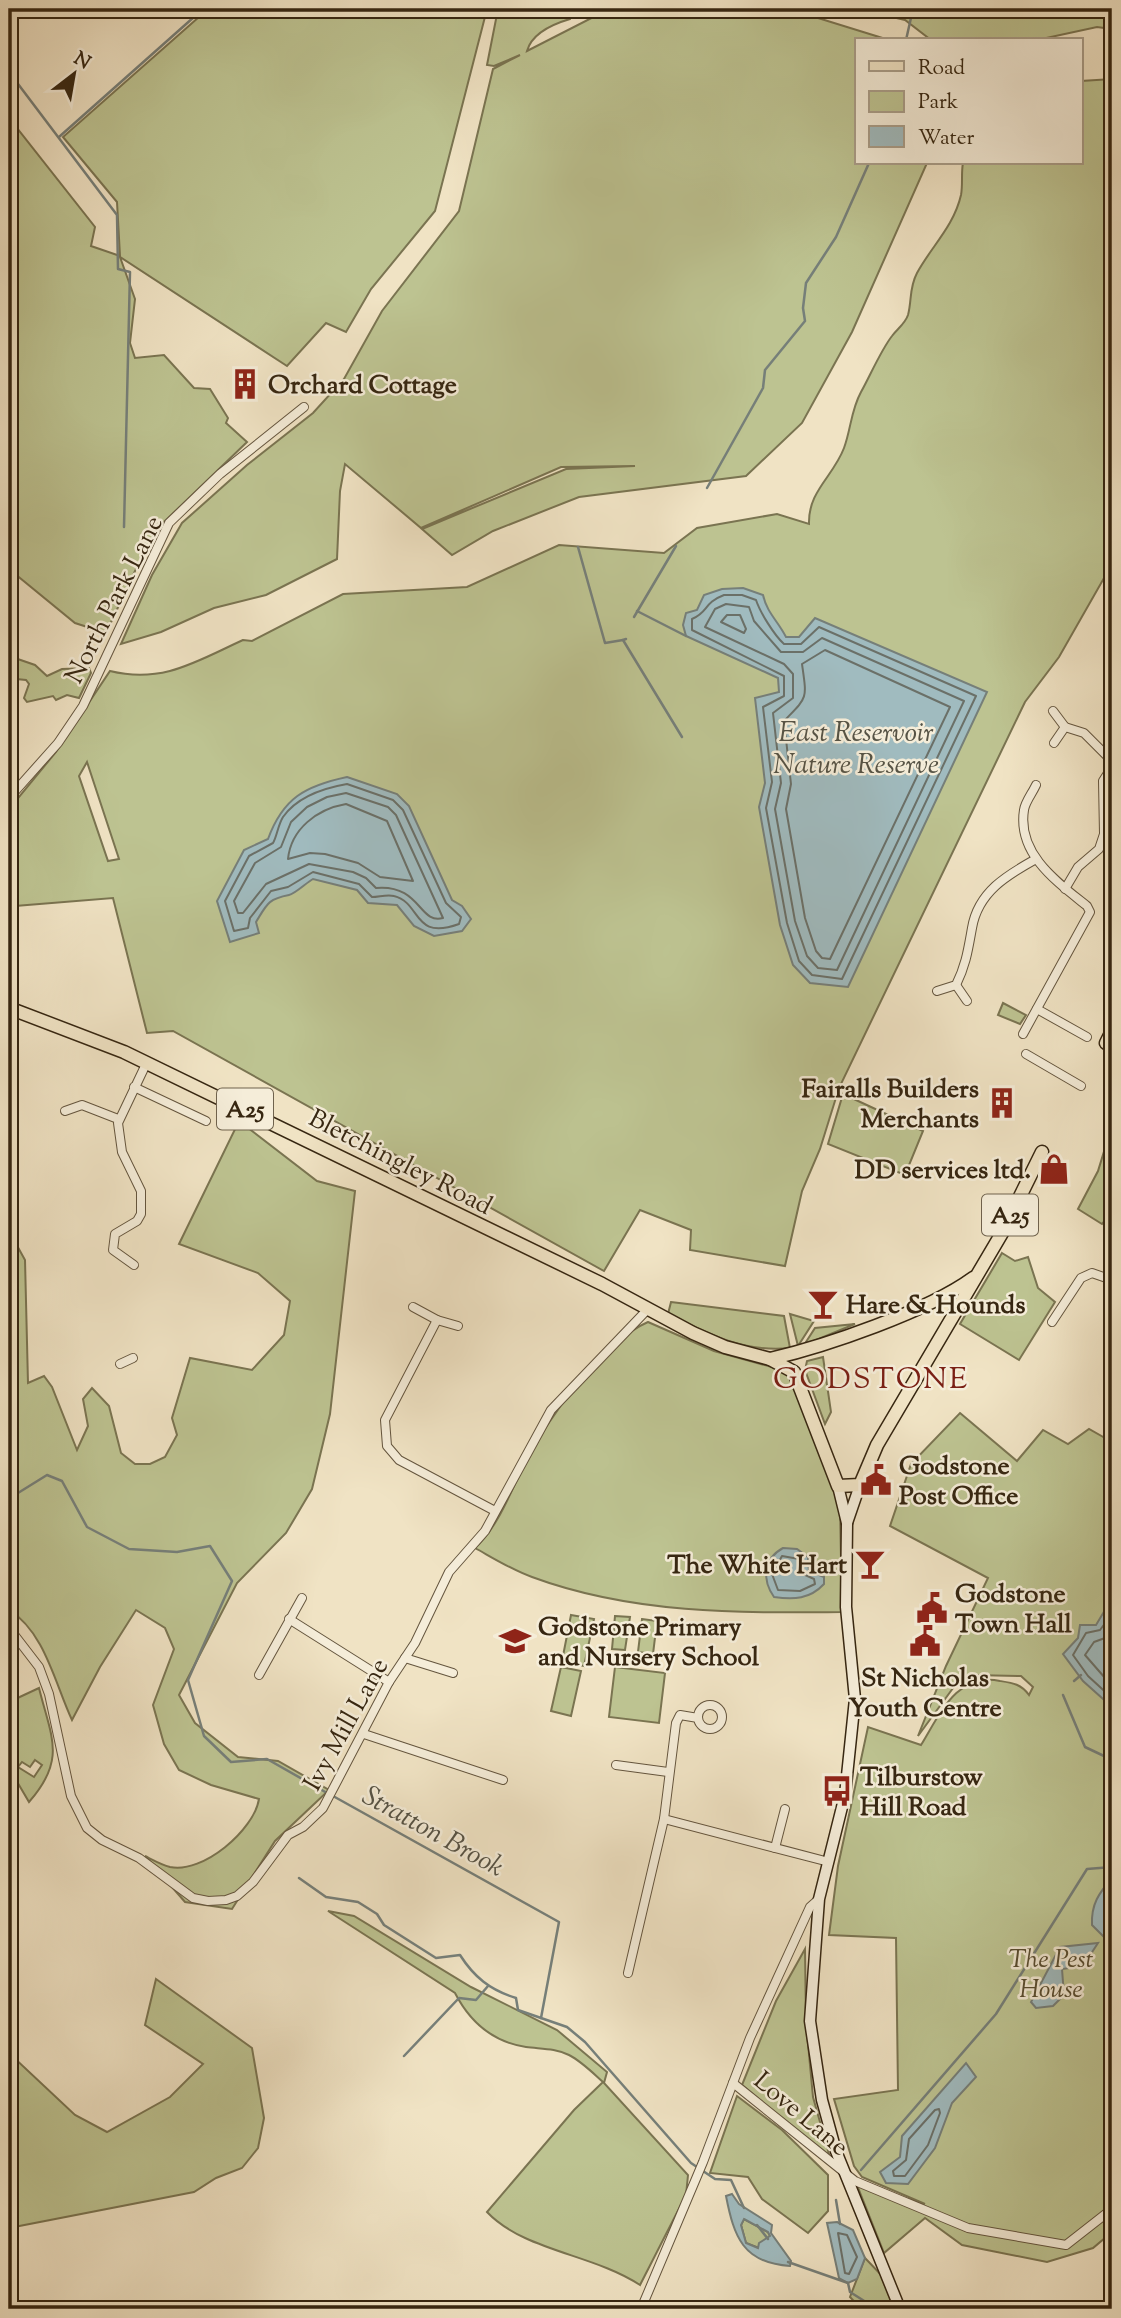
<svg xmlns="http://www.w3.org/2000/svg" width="1121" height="2318" font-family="'Sorts Mill Goudy',serif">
<rect width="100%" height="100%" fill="#f0e3c4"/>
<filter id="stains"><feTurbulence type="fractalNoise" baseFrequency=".00286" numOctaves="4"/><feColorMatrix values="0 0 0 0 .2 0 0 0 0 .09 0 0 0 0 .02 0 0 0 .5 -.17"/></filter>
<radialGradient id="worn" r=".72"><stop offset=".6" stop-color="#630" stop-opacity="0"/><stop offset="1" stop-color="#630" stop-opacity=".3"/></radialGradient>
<g fill="#bdc391" stroke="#7a7451" stroke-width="2" fill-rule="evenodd">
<path d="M208 9H487L435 211 371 289 346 332 326 323 287 366 120 257 135 299 130 343 135 358 164 355 194 388 210 389 228 418 226 423 247 442 164 522 135 571 106 633 75 623 9 569V118L95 227 91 246 120 256 117 202 63 137Z"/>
<path d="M498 9H566L571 14 570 19C553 24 532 33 527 51L609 9H789L889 40H857V163H927L852 332 802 423 746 476 579 497 493 531 452 555 422 529 566 469 635 466 561 467 421 528 345 464 340 491 337 559 266 595 214 608 161 632 121 644 152 575 182 523 247 465 313 413 344 379 382 311 459 211 493 69 520 55 494 66 487 65Z"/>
<path d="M858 9H1112V29L1097 27 1037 40H931L905 20Z"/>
<path d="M1112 79V564L1059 657 1025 702 839 1088 820 1149 802 1191 785 1266 690 1250 691 1230 640 1210 604 1271 173 1031 147 1033 113 898 15 906 9 909V809L56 752 110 671C163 684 197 661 243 640L252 641 343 594 467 587 559 545 664 553 697 528 777 514 809 524C808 491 833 477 844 448 851 429 851 410 861 392 870 376 881 350 892 336 897 329 905 324 908 315 912 300 909 288 917 273 931 247 954 226 961 195 963 184 961 173 963 163H1081V81ZM87 762 119 859 108 861 79 776Z"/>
<path d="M9 656 35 665 47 676 62 669 89 668 91 673 79 698 67 695 56 700 53 696 27 702 24 698 29 684 26 680 16 679 9 674Z"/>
<path d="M1003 1003 1026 1015 1020 1024 998 1015Z"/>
<path d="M843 1094 923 1131 905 1175 828 1144Z"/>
<path d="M239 1121 317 1181 355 1191 330 1414 312 1489 286 1533 237 1583 179 1695 195 1723 238 1757 278 1761 329 1790 275 1841 232 1909 185 1902 145 1856C153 1860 162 1865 170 1867 203 1874 254 1830 259 1799L211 1785 179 1770 164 1744 153 1705 174 1649 165 1628 136 1610 100 1667 72 1720C55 1684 45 1632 9 1610V1231L25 1260 28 1383 44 1376 52 1387 77 1450 88 1426 83 1399 92 1388 109 1406 121 1453 135 1464H150L165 1457 177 1435 172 1418 190 1358 252 1370 284 1335 290 1301 258 1273 179 1244Z"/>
<path d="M1106 1145 1112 1148V1217L1109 1216 1102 1224 1078 1209 1098 1171Z"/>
<path d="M1002 1253 1015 1261 1028 1257 1038 1288 1055 1302 1019 1360 960 1324Z"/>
<path d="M671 1302 784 1316 790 1348C744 1353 708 1334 668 1314Z"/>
<path d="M790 1314 814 1321 798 1346Z"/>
<path d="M648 1322 714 1351 786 1371 793 1380 840 1506 842 1612C737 1613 632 1614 532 1577 512 1570 493 1558 475 1548 498 1527 510 1493 524 1465 546 1421 602 1342 648 1322Z"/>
<path d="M855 1324 804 1345 815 1328Z"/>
<path d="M823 1357 831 1412 825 1424 805 1370 807 1361Z"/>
<path d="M960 1413 1017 1461 1043 1430 1068 1444 1089 1429 1112 1442V2232L1093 2248 1047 2262 962 2245 925 2218 884 2253 857 2185 925 2204 862 2177 854 2166 834 2099 898 2090 896 1938 829 1935 838 1866 868 1727 921 1745C940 1714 957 1672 1000 1681 1013 1683 1021 1684 1029 1695L1033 1687 1021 1676 973 1675 956 1684 918 1736 946 1666 988 1578 890 1526 911 1464Z"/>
<path d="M571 1615 594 1619 584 1666 562 1661Z"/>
<path d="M615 1616 630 1617 625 1650 612 1649Z"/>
<path d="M642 1619 657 1621 653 1654 638 1652Z"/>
<path d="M561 1667 581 1671 571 1716 551 1711Z"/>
<path d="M615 1667 665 1673 659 1723 609 1717Z"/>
<path d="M39 1688C51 1737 67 1759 29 1802L9 1768V1702ZM35 1760 42 1765 34 1777 18 1767 22 1762 30 1767Z"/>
<path d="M328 1911 354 1916 471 1987 557 2030 607 2072 604 2083 688 2175 686 2195 640 2285C593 2254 524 2251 487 2212L574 2110 603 2082C593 2073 581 2061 569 2055 555 2048 541 2049 526 2047 493 2042 470 2022 455 1993Z"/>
<path d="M805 1949 806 2022 813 2097 829 2154 821 2152 742 2085 776 2001Z"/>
<path d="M156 1979 252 2048 264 2118 258 2148 242 2168 216 2178 194 2192 9 2228V2053L75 2115 107 2132 170 2097 203 2064 145 2025Z"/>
<path d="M737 2096 782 2130 828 2175V2211L808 2233 762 2199 748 2177 710 2173Z"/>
<path d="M744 2219 768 2232 770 2236 759 2248 746 2243 741 2225Z"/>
<path d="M865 2258 888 2282 900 2309H861L850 2297Z"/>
</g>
<g fill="#a0bbbf" stroke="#767f79" stroke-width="2" fill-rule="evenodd">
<path d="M743 588 763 595C767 613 778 621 786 637H799L815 618 987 692 848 987 810 983 793 965 780 925 759 807 765 783 755 698 779 692 778 678 686 636 683 625 686 613 697 610 704 595 722 589Z"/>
<path d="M347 777 397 794 409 806 452 900 462 906 471 919 462 931 434 936 414 926 397 905 368 903 357 890 313 879C306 883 295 894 289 895 268 899 267 904 256 922L259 933 230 942 217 901 244 850 268 839C283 798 305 786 347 777Z"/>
<path d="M783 1548 797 1549 808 1557 809 1571 824 1577V1584C810 1599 794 1600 774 1597 762 1580 763 1559 783 1548Z"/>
<path d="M1112 1607V1707L1083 1681 1063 1654 1078 1638 1080 1625H1096L1105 1610Z"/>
<path d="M1112 1878V1945L1092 1925C1091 1904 1099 1893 1112 1878Z"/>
<path d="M1098 1943 1083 1966 1062 1969 1064 1995 1053 2006 1036 2008 1031 2002 1060 1947Z"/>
<path d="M966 2063 976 2077 952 2103 935 2148 908 2184 886 2183 880 2172 900 2157 902 2136Z"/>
<path d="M732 2194 739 2204 772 2225 771 2233 791 2261 790 2266C743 2263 734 2237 726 2196ZM744 2219 768 2232 770 2236 759 2243 758 2248 746 2243 741 2225Z"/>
<path d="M837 2222 853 2230 865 2258 857 2279 848 2283 839 2278 827 2223Z"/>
</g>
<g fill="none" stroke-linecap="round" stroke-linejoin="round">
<g stroke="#6b7068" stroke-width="2">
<path d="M724 595H742L756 600C760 612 774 635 784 644H801L819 627 976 696 842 979 812 975 799 961 787 923 766 808 772 782 763 707 784 696V676L692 630V619C709 612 703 603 724 595Z"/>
<path d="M726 604 749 607 754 621 781 652H803L822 638 964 701 837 970 818 968 807 956 795 921 775 809 781 783 773 713 793 698V674L784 664 705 627 715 609Z"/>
<path d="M740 615 746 629 744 633 721 622 727 615Z"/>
<path d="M825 650 950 707 830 959 822 958 816 951 805 918 786 809 791 784 784 721C808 696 807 700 802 664Z"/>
<path d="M347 784 393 800 403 810 446 903 461 917 459 924C412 941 422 903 394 896 387 894 379 897 372 897L359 884 313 872 288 887 271 891 250 918 248 928 234 931 225 901 249 856 273 843C277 836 278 825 283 817 297 797 324 788 347 784Z"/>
<path d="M346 793 388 807 396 815 443 918C419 925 421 884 376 888L366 878 353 872 309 864 266 884 243 913H238L234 901 255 863 281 847 291 822 307 807 327 797Z"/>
<path d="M346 804 387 821 413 881 380 877 358 863 325 854 310 853 288 859C291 829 317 809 346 804Z"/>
<path d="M782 1556 799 1559 803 1574 814 1579 815 1584 800 1591 778 1590 772 1574Z"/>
<path d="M1112 1614 1100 1630 1086 1633 1073 1655 1088 1676 1112 1698"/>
<path d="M1112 1629 1105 1638 1094 1642 1085 1655 1112 1686"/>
<path d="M939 2109 940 2113 928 2145 905 2176H894L893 2171 906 2160 909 2139 935 2110Z"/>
<path d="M838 2233 847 2235 857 2257 849 2274 845 2273Z"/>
</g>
<g stroke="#767f79" stroke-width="2.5">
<path d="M906 40 913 9"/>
<path d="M9 72 117 215 118 269 130 272 124 527"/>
<path d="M59 137 203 9"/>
<path d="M707 488 763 388 765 370 805 321 803 308 806 283 836 237 869 163"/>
<path d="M578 547 605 643 623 640"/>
<path d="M637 611 686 636"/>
<path d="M634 617 676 546"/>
<path d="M626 639 623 640 682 737"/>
<path d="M9 1354 16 1356 9 1380"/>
<path d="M9 1476 18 1493 47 1475 62 1481 87 1527 129 1549 177 1552 210 1546 232 1581 188 1680 204 1736 231 1762 267 1759 327 1793"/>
<path d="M1074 1681 1081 1675"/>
<path d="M1063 1695 1085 1747 1104 1756 1112 1767"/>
<path d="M333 1796 559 1922 541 2018 567 2027 585 2042 691 2163 715 2179 731 2180 744 2208"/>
<path d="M299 1878 326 1897 358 1902 377 1914 384 1925 436 1958 460 1955C474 1977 490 1990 516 1998L518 2010 541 2018"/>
<path d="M404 2056 459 1998 476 2000 488 1986"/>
<path d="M861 2170 996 2014 1087 1869 1112 1867"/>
<path d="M836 2200 840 2224"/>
<path d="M757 2225 768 2239"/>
<path d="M788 2262 848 2283"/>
<path d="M848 2283 850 2292 877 2309"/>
</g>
<defs>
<g id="street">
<path d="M1053 711 1065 727"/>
<path d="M1054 743 1065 727 1084 733 1112 761"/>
<path d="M9 798 58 743 83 706 169 523 220 474 304 407"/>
<path d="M1065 889 1078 867 1099 849 1104 834 1103 781 1112 767"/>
<path d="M956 985 967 1001"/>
<path d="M937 991 956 985C966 965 968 950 972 928 978 892 1007 875 1036 859"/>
<path d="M1037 1009 1087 1037"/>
<path d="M1023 1034 1090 912 1087 906C1057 882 1017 854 1024 810 1025 802 1033 792 1036 785"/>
<path d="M1026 1054 1081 1086"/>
<path d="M134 1087 206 1121"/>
<path d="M65 1111 82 1105 118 1119"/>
<path d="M134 1265 113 1250 115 1234 137 1221 141 1214V1191L122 1152 118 1123 147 1062"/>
<path d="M413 1307 437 1320"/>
<path d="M1052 1322 1081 1278 1092 1273 1112 1280"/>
<path d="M458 1326 437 1320 385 1420 387 1446 399 1460 495 1511"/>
<path d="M120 1364 133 1358"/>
<path d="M289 1619 389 1682"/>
<path d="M9 1628 39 1667 49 1694 71 1796 87 1828 102 1840 139 1858 193 1898 208 1901 226 1900 237 1896 253 1882 288 1835 303 1827 323 1808 389 1682 415 1643 449 1572 485 1531 551 1410 647 1310"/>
<path d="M405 1658 453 1673"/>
<path d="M259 1675 302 1598"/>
<circle cx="710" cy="1717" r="12"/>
<path d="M364 1734 503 1780"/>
<path d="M616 1765 668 1772"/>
<path d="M664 1819 829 1862"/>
<path d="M775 1848 785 1809"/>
<path d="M628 1973 664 1819 676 1723 680 1715 698 1718"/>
<path d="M733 2083 855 2181 968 2228 1066 2245 1112 2209"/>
<path d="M641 2309 703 2162 750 2038 810 1907 819 1899"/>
</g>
<g id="secondary">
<path d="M838 1486 847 1523 846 1607 855 1699 845 1795 819 1899 810 2021 822 2100 836 2151 900 2309"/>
<path d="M847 1523 860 1485"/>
</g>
<g id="primary">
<path d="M9 1008 124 1052 602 1284 693 1333 725 1347 770 1359 794 1372 838 1486 860 1485 877 1445 1002 1233 1042 1152"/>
<path d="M1106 1043 1112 1031"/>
<path d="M770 1359C826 1346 928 1311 973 1278"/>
</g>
</defs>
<use href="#street" stroke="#64553e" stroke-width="10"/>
<use href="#secondary" stroke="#362611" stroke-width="13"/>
<use href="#primary" stroke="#362611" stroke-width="15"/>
<use href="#street" stroke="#f5edd9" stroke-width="8"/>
<use href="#secondary" stroke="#f5edd9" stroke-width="10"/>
<use href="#primary" stroke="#f0e3c4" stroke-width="12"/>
</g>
<defs>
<symbol id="building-bare" viewBox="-9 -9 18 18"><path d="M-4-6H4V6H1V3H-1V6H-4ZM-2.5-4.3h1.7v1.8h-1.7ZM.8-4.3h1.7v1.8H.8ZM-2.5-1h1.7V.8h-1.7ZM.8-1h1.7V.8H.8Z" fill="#8f2418" stroke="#f5edd9" stroke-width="2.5" paint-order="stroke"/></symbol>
<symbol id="shop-bare" viewBox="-9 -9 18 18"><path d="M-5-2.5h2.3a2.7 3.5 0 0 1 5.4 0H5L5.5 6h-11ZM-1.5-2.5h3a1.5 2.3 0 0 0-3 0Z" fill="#8f2418" stroke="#f5edd9" stroke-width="2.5" paint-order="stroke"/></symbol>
<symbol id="bar-bare" viewBox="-9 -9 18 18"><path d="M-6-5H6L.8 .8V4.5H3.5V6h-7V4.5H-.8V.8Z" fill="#8f2418" stroke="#f5edd9" stroke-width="2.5" paint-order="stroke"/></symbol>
<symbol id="civic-bare" viewBox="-9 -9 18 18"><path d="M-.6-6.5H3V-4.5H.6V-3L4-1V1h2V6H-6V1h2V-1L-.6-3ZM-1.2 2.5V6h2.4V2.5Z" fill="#8f2418" stroke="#f5edd9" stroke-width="2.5" paint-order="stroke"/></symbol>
<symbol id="school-bare" viewBox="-9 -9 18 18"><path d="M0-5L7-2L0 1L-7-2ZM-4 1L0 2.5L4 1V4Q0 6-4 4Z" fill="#8f2418" stroke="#f5edd9" stroke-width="2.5" paint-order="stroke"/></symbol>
<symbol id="bus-bare" viewBox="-9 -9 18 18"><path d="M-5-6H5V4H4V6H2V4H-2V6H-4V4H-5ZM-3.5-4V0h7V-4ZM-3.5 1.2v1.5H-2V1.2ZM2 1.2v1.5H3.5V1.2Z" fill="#8f2418" stroke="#f5edd9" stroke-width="2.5" paint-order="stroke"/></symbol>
</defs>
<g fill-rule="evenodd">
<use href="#building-bare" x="223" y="362" width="44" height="44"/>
<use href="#building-bare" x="980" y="1081" width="44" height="44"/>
<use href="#shop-bare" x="1032" y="1147" width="44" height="44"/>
<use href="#bar-bare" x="801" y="1282" width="44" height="44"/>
<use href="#civic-bare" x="854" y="1458" width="44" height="44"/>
<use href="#bar-bare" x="848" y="1542" width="44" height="44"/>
<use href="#civic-bare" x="910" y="1586" width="44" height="44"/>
<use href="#school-bare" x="493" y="1619" width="44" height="44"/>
<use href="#civic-bare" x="903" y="1619" width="44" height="44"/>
<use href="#bus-bare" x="815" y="1769" width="44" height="44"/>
</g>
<g text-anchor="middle" stroke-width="5" stroke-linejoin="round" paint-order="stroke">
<g fill="#f5edd9" stroke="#6f624d" stroke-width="2">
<rect x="217" y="1088.5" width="56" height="41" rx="5"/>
<rect x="982" y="1194.5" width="56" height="41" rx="5"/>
</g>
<g font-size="24" font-weight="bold" fill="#362611">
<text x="245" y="1117">A25</text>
<text x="1010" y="1223">A25</text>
</g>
<g font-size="26" font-weight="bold" fill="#362611" stroke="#f5edd9" text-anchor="start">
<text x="268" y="393">Orchard Cottage</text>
<text x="979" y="1097" text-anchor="end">Fairalls Builders<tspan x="979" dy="30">Merchants</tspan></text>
<text x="1031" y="1178" text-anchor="end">DD services ltd.</text>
<text x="846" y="1313">Hare &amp; Hounds</text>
<text x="899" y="1474">Godstone<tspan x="899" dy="30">Post Office</tspan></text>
<text x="847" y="1573" text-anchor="end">The White Hart</text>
<text x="955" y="1602">Godstone<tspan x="955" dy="30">Town Hall</tspan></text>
<text x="538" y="1635">Godstone Primary<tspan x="538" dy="30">and Nursery School</tspan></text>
<text x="925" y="1686" text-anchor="middle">St Nicholas<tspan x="925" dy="30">Youth Centre</tspan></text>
<text x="860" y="1785">Tilburstow<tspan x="860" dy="30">Hill Road</tspan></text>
</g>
<g font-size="26" fill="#362611" stroke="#f5edd9">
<text transform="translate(113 599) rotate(-63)" y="9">North Park Lane</text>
<text transform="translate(401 1161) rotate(27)" y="9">Bletchingley Road</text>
<text transform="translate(345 1724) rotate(-61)" y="9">Ivy Mill Lane</text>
<text transform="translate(802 2113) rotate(40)" y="9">Love Lane</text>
</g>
<g font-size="26" font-style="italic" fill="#584d31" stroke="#f5edd9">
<text x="1051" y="1967">The Pest<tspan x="1051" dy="30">House</tspan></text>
</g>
<g font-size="28" font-style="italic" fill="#565345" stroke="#f5edd9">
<text x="856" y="741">East Reservoir<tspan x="856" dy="32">Nature Reserve</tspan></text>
<text transform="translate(434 1830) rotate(29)" y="10">Stratton Brook</text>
</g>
<g font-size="30" letter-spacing="2" fill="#7a1f14" stroke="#f5edd9">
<text x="871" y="1388">GODSTONE</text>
</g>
</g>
<rect width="1121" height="2318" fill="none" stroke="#f0e3c4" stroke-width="35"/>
<rect x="10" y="10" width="1100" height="2297" fill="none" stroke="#362611" stroke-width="3.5"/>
<rect x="18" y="18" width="1086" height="2283" fill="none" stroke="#362611" stroke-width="2"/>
<rect x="855" y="38" width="228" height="126" fill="#f5edd9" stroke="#a99d89" stroke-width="2"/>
<rect x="869" y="61" width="35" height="10" fill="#f0e3c4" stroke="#a99d89" stroke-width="2"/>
<text x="918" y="74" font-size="21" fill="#362611">Road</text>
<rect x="869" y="91" width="35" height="21" fill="#bdc391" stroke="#a99d89" stroke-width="2"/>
<text x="918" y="108" font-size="21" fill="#362611">Park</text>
<rect x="869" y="126" width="35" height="21" fill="#a0bbbf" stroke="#a99d89" stroke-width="2"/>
<text x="918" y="144" font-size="21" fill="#362611">Water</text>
<g transform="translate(74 74) rotate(31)" stroke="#f5edd9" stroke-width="5" paint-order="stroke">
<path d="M0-5L12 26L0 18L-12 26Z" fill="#362611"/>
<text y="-10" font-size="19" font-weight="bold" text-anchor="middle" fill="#362611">N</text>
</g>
<rect width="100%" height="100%" filter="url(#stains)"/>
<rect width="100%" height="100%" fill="url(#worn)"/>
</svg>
